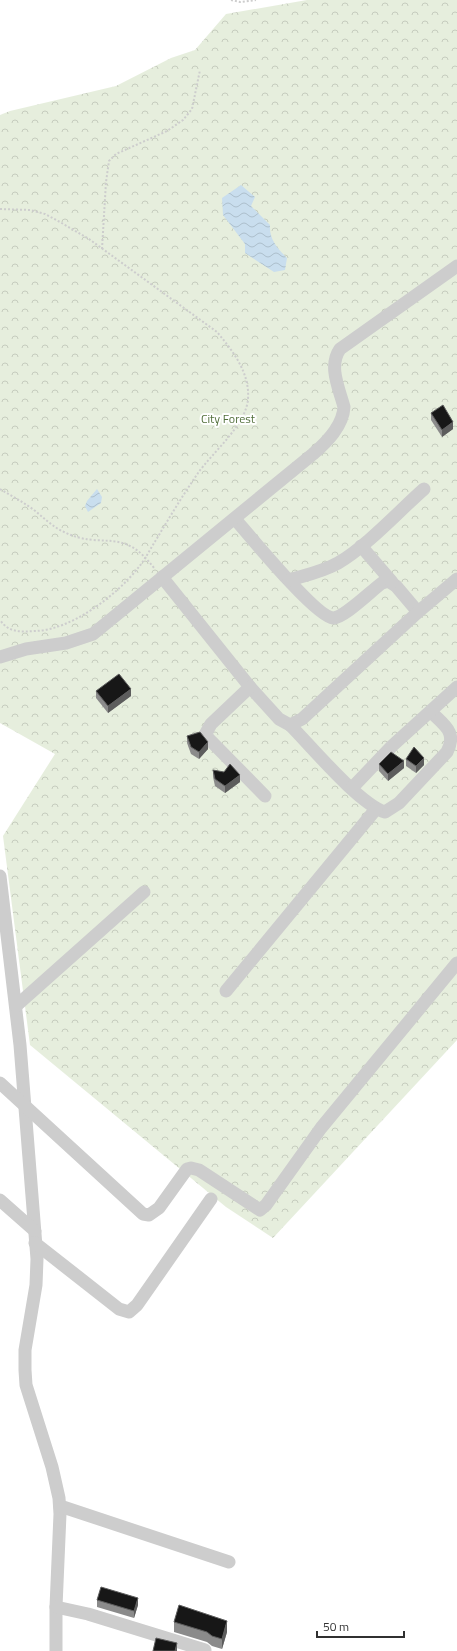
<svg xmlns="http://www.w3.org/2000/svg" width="457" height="1651" font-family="'Titillium Web',sans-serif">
<defs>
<pattern id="park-crowns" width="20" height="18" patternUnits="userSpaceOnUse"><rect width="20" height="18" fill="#e6eedd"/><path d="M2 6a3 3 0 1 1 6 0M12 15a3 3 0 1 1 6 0" fill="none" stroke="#c6ccbe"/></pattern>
<pattern id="water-waves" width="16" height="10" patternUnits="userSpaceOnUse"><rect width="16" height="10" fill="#c9deee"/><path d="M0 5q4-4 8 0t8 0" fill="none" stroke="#adbfcc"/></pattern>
</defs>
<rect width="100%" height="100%" fill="#fff"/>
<path fill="url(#park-crowns)" d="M307 0H457V1040L273 1238 226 1207 30 1045 3 836 55 754 0 723V115L10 111 116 86 171 58 195 50 226 14Z"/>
<g fill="url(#water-waves)">
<path d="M241 185 255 197 251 206 270 225C269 239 277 248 287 258L285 270 274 272 245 253V244L223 215 222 198Z"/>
<path d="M97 489 102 497 101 503 88 512 85 506 87 501Z"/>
</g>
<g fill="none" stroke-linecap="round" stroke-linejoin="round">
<g stroke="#cdcdcd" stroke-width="2" stroke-dasharray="2 2" stroke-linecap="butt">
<path d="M231 0 240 2 256 0"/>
<path d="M0 209 30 210 45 214 60 222 89 239 217 332C233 351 250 373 248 399 246 425 213 452 198 473 183 495 169 518 156 540 150 549 145 560 138 568 116 596 71 630 35 631 21 632 9 633 0 620"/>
<path d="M102 249 106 182 109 161 116 154 167 131 183 120 192 109 200 70"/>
<path d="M0 489C12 496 23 502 34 510 44 518 53 527 64 532 102 551 122 525 154 568"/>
</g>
<g stroke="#cdcdcd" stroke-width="13">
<path d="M235 519C249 535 316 617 333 618 344 618 372 590 382 583L388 581 396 586 418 612"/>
<path d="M361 546 392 582"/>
<path d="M162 577 250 687 279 719 290 725 302 719 418 612 457 579"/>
<path d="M289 580C306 575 322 572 338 563 366 547 399 511 424 489"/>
<path d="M0 657 26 649 66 643 93 634 313 454C327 442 343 426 344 407 339 388 328 366 340 349L457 266"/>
<path d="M250 687 211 724 206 733 208 738 265 796"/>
<path d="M290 725C311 746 359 804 385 812L399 803 447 752C457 732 445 726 431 712"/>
<path d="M352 788 392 746 457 687"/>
<path d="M0 876 20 1045 37 1259 36 1285 25 1350V1370L26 1385 52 1467 59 1498 60 1514 56 1607V1651"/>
<path d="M226 991 376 809"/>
<path d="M16 1006 144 892"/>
<path d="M0 1083 143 1214 149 1215 159 1208 187 1169 191 1168 199 1170 260 1210 266 1205 321 1128 457 963"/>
<path d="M0 1200 35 1231"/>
<path d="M35 1243 119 1309 129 1312 137 1305 211 1199"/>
<path d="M60 1506 229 1562"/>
<path d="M56 1607 88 1614 205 1650"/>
</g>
</g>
<g fill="#8b8b8b">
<path d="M431 413 453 429 442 437 431 420Z"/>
<path d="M96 691 131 696 108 713 96 698Z"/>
<path d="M187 736 208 749 199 759 191 754 187 743Z"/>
<path d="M406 759 424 765 416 773 406 766Z"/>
<path d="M379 764 404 768 388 781 379 771Z"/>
<path d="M213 770 240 782 225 793 215 786 213 777Z"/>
<path d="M97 1600 138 1605 134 1618 97 1607Z"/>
<path d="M174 1622 227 1632 222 1649 212 1646 207 1642 174 1632Z"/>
</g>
<g fill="#5d5d5d">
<path d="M453 422V429L442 437V430Z"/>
<path d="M131 689V696L108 713V706Z"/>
<path d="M208 742V749L199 759V752Z"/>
<path d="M424 758V765L416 773V766Z"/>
<path d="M404 761V768L388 781V774Z"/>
<path d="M240 775V782L225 793V786Z"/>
<path d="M138 1598V1605L134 1618V1611Z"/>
<path d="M227 1621V1632L222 1649V1639Z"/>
<path d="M177 1643V1651H175Z"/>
</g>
<g fill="#171717" stroke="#5d5d5d">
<path d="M443 405 453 422 442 430 431 413Z"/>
<path d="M119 674 131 689 108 706 96 691Z"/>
<path d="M200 732 208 742 199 752 191 747 187 736Z"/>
<path d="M414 747 424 758 416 766 406 759Z"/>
<path d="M391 752 404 761 388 774 379 764Z"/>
<path d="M230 764 240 775 225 786 215 779 213 770 224 772Z"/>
<path d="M101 1587 138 1598 134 1611 97 1600Z"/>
<path d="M179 1605 227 1621 222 1639 212 1636 207 1632 174 1622Z"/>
<path d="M156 1638 177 1643 175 1651H153Z"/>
</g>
<g text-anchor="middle" stroke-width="4" stroke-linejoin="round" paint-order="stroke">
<g font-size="12" fill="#516f3a" stroke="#fff">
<text x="228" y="423">City Forest</text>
</g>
</g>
<path d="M317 1631v6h87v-6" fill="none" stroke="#303030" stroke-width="2"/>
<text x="323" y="1631" font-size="12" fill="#303030" stroke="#ffffff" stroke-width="3" paint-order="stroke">50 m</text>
</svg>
